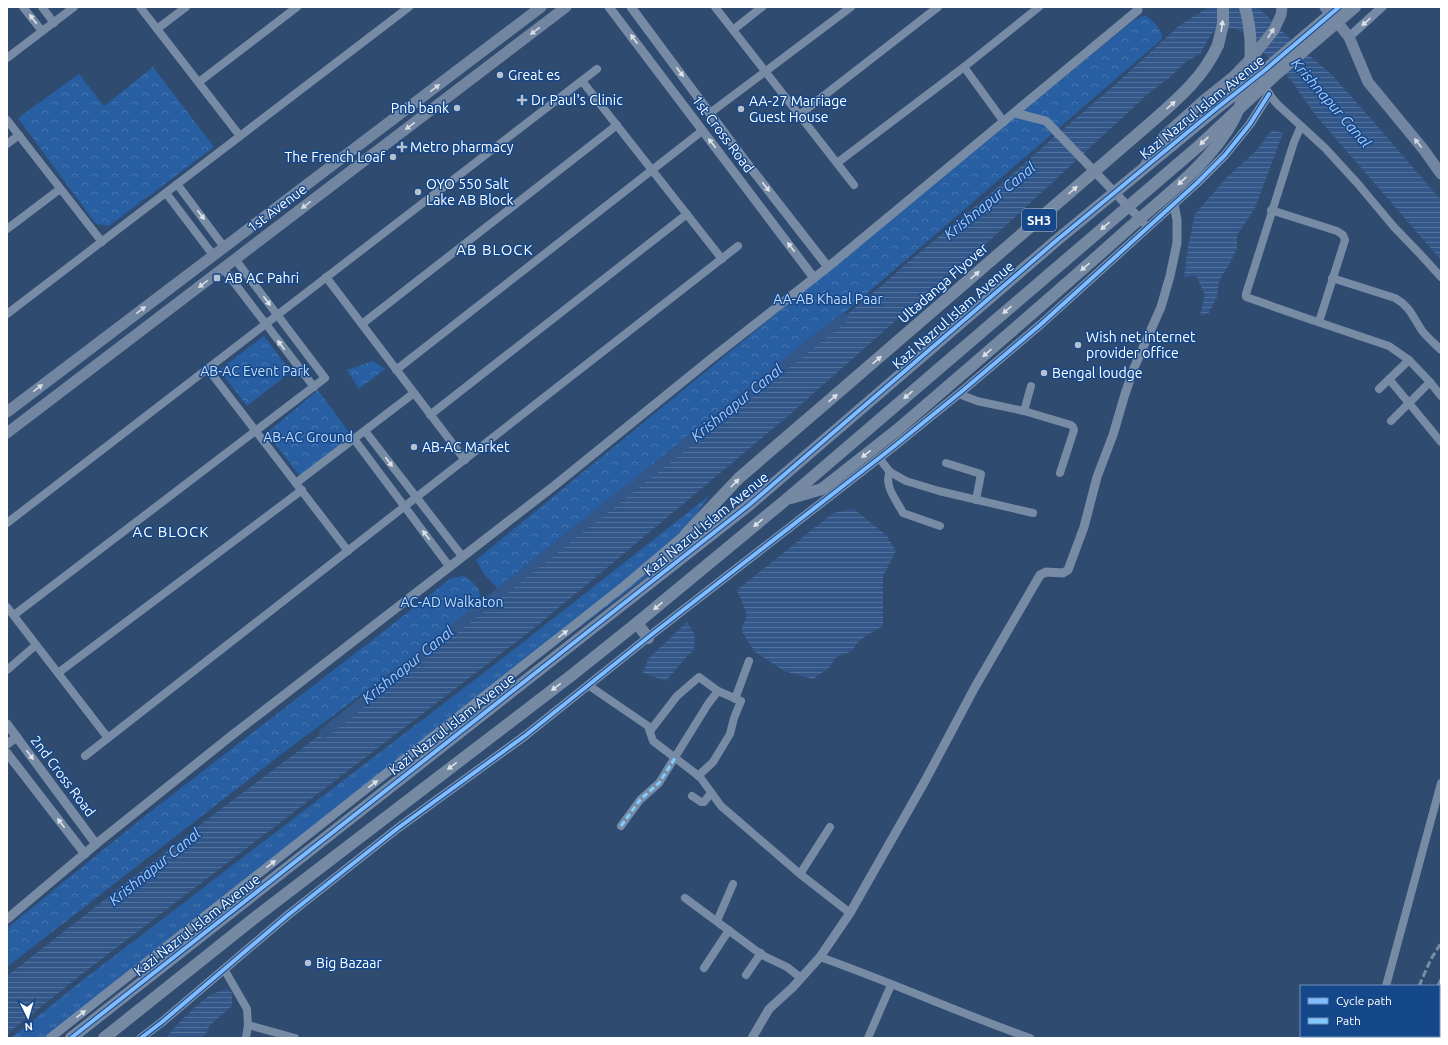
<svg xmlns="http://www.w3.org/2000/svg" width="1448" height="1045" font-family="Ubuntu,sans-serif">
<defs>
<pattern id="grass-tufts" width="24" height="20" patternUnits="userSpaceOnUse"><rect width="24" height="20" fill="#285ea2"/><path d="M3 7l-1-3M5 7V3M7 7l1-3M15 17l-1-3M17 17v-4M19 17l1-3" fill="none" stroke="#4876b0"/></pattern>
<pattern id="park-crowns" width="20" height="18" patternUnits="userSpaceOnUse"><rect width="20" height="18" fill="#285ea2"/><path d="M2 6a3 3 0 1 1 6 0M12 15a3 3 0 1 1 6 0" fill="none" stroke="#4876b0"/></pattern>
<pattern id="water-rules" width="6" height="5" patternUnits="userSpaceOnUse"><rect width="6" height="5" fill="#335788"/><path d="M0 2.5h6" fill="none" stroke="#52709a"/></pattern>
</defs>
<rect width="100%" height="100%" fill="#304b70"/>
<path fill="url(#grass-tufts)" d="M710 495 657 569 520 672 514 679 53 1038H11L79 983 503 658Z"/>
<g fill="url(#park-crowns)">
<path d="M1145 15C1152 20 1165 31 1161 40L842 315 505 589H498L484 574 476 560 1134 20Z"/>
<path d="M153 67 214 147 109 226 96 224 18 118 79 74 104 106Z"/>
<path d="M264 336 291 372 247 406 219 370Z"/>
<path d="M373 361 385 369 359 389 347 370Z"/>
<path d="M318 390 354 439 302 479 267 433Z"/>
<path d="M464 576C478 586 482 589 479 607L283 753 7 967V928L141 819 393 624 451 578Z"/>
</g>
<g fill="url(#water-rules)">
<path d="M1209 7H1256L1265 14 1288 37 1331 74 1372 120 1441 200V260L1317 117 1290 79 1244 33 1236 29 1224 27 1216 29 1211 34 1201 53 1186 62 1170 77 1149 93 989 241 919 300 788 416 602 572 528 633 86 971 7 1034V976L217 812 445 641 626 493 750 396 887 281 908 262 982 201 1054 137 1118 82 1180 25Z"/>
<path d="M1272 130 1283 133 1255 208 1237 235V248L1229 265 1219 281 1217 297 1208 314 1200 315 1205 295 1196 276 1184 277 1188 247 1195 214 1227 177 1256 151Z"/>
<path d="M854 509 887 536 896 551 883 576V626L867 635 858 642 852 651 835 658 830 667 813 679 784 671 754 651 741 630 747 615 737 590 833 513Z"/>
<path d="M687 622 695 635 694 650 687 656 666 681 643 673 648 659Z"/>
<path d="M227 989 232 993V1006L211 1024 203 1038H166C174 1027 200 1001 212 994 217 992 222 991 227 989Z"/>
</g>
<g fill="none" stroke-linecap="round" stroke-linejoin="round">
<path stroke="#335788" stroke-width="10" d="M324 733 843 318"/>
<g stroke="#778ba5" stroke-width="8">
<path d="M23 7 42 31"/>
<path d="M42 7 54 23"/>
<path d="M140 7 240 136"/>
<path d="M715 7 854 185"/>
<path d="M157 29 186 7"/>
<path d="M733 30 762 7"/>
<path d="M7 58 74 7"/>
<path d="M964 67 1004 122"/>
<path d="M582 81 722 259"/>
<path d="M199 82 297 7"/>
<path d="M1269 94 1277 104 1325 148 1358 184 1394 227 1421 255 1441 277"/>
<path d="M710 113 851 7"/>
<path d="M799 115 938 7"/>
<path d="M7 120 102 242"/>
<path d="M1301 126 1294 142 1246 294V297L1306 318 1389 346 1409 360 1430 382 1441 396"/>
<path d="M7 144 19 135"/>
<path d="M837 163 964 67 1039 7"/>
<path d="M177 184 224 247"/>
<path d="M166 193 213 255"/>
<path d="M1271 210 1337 231 1343 235 1345 240 1319 322"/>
<path d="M7 229 60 189"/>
<path d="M223 268 314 387"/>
<path d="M326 277 465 460"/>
<path d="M1332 278 1395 298C1411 307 1413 318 1423 332 1428 338 1435 344 1441 350"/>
<path d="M7 314 409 7"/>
<path d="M362 324 617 125"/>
<path d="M208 369 348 551"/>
<path d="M396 370 702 131"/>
<path d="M1389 379 1441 442"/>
<path d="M1379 389 1409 360"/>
<path d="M959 394 977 401 1024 411 1071 425 1073 427 1074 430 1060 473"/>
<path d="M1024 411 1031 386"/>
<path d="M430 415 687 214"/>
<path d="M1391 421 1430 382"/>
<path d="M365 431 462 556"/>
<path d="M354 439 449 566"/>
<path d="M879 458 890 472 906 481 939 491 1033 513"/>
<path d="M946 463 981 474 976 500"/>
<path d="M890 472C883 485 897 501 903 513L940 526"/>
<path d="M296 483 414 393"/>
<path d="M7 523 597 69"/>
<path d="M7 607 108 738"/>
<path d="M14 615 325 378 235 259"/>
<path d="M7 670 36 645"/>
<path d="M58 673 302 490"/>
<path d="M588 685 648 726 653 741 700 777 721 806 800 874 850 913"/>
<path d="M735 699 749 661"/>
<path d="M650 731 677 696 699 677 718 691 741 701 734 718 730 734 713 762 698 776"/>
<path d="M85 756 738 246"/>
<path d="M692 796 701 802H704L711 793"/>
<path d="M621 826 640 800 659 783 708 704 718 691"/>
<path d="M800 874 830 827"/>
<path d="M685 898 762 955 787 967 801 978"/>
<path d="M717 921 733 884"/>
<path d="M820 957C891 982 959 1013 1030 1038"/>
<path d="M704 968 729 930"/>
<path d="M224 969 247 1009 248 1025 246 1038"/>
<path d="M746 975 761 953"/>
<path d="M1386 986 1441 783"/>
<path d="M248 1025 295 1038"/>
<path d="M868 1038 891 985"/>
<path d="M1373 1038V1036"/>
</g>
<g stroke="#778ba5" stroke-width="9">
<path d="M609 7 814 278"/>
<path d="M631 7 743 158 828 267"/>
<path d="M1349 37 1382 7"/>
<path d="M1015 113 1046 121 1143 222"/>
<path d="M7 724 96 844"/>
<path d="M7 744 17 737"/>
<path d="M7 753 85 854"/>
<path d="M7 919 96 844 231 736 554 486 712 358 828 267 1138 10"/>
<path d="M50 1038 624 586 682 537"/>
<path d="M141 1038 162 1022 288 915 398 828 526 735 651 635 892 448 961 392 1040 325 1197 183 1225 155 1250 124 1269 94 1263 86"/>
<path d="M752 1038 769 1009 792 988 820 957 850 913 925 781 975 687 1040 575 1046 572 1063 573 1068 570 1084 527 1097 477 1113 435 1125 394 1134 368 1161 307 1170 276 1177 243V220L1174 204"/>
</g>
<g stroke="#7386a1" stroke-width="11">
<path d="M1325 7 1349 37 1368 82 1424 150 1441 174"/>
<path d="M1145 166 1165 135 1204 100 1234 76 1254 55 1274 30 1281 15 1282 7"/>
<path d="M7 412 541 7"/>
<path d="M7 433 566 7"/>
</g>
<g stroke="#7689a3" stroke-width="12">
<path d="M1218 45 1223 24V7"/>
<path d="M791 498 822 489 897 430"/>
<path d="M667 566 686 534 739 478 847 385"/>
<path d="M637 623 648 638"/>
<path d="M71 1038 749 505 1057 240 1217 108 1265 70"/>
<path d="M104 1038 257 916 572 675 637 623 788 498 1200 145 1273 77"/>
</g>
<g stroke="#798ca3" stroke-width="3" stroke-dasharray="7 3" stroke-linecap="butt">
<path d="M1419 986 1431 959 1441 943"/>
<path d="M1438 986 1441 979"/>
<path d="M1400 1038V1036"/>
<path d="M1415 1038 1416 1036"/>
</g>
<g stroke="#7689a3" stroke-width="12">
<path d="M1265 70 1339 7"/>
<path d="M1273 77 1355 7"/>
<path d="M847 385 1155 119C1180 97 1204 76 1218 45"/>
<path d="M897 430C974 364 1052 297 1128 229 1165 196 1210 164 1234 119 1252 85 1255 43 1245 7"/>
</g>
<path stroke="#80caff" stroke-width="3" stroke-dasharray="6 3" stroke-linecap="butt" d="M621 826 640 800 659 783 675 758"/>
<defs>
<g id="cycleway">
<path d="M71 1038 749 505 1057 240 1217 108 1265 70 1339 7"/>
<path d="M141 1038 162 1022 288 915 398 828 526 735 651 635 892 448 961 392 1040 325 1197 183 1225 155 1250 124 1269 94"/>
</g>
</defs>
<use href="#cycleway" stroke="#15478b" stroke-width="6"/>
<use href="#cycleway" stroke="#80bcff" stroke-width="4"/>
</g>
<defs><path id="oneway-solid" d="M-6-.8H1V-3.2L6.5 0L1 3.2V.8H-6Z"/></defs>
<g fill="#dde2e8">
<use href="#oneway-solid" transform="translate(33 19) rotate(-127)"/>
<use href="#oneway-solid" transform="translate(1366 22) rotate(138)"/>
<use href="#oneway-solid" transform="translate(1222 26) rotate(-82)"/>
<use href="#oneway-solid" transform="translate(634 39) rotate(-127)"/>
<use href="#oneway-solid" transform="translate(680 72) rotate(53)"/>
<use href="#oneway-solid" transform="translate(1171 105) rotate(-42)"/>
<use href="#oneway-solid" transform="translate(1204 141) rotate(137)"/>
<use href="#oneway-solid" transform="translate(712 143) rotate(-128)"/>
<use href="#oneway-solid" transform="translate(1182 181) rotate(137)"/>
<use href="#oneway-solid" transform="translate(766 187) rotate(52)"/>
<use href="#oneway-solid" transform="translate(1073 190) rotate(-42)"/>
<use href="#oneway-solid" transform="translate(201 215) rotate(53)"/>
<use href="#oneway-solid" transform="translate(1105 226) rotate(139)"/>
<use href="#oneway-solid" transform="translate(791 247) rotate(-127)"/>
<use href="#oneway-solid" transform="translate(1085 267) rotate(139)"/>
<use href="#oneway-solid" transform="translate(975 275) rotate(-41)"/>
<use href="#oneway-solid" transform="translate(267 301) rotate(53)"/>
<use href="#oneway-solid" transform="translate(1007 310) rotate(139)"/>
<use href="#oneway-solid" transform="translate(281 345) rotate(-127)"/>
<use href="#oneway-solid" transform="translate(987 353) rotate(139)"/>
<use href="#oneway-solid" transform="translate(877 360) rotate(-41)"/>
<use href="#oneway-solid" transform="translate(908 395) rotate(139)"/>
<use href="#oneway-solid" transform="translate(833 398) rotate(-41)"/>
<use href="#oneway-solid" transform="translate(866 454) rotate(142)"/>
<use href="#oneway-solid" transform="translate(389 462) rotate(53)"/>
<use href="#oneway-solid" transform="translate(735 483) rotate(-46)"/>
<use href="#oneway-solid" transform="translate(758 523) rotate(140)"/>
<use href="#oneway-solid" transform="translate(426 535) rotate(-127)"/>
<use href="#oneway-solid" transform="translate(658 606) rotate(140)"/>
<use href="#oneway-solid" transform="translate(563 634) rotate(-38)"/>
<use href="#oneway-solid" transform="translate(556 687) rotate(143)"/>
<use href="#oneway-solid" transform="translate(30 755) rotate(53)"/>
<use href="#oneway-solid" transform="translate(452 766) rotate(143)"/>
<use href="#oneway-solid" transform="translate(373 784) rotate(-38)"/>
<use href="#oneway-solid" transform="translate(61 823) rotate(-127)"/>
<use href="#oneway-solid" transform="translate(271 864) rotate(-38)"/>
<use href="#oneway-solid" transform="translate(81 1014) rotate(-38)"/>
</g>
<g fill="#d5dbe3">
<use href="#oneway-solid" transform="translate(535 31) rotate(143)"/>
<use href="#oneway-solid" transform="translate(1271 33) rotate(-57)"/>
<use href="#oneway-solid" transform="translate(435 88) rotate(-37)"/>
<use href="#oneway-solid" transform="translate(410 126) rotate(143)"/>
<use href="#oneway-solid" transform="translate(1418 143) rotate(-129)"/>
<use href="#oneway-solid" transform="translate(306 205) rotate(143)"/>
<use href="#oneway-solid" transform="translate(203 284) rotate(143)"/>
<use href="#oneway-solid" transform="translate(141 310) rotate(-37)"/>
<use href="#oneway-solid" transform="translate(38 388) rotate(-37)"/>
</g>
<g fill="#b7c0cd" stroke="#15478b" stroke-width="1.5">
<circle cx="500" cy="75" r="4"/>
<path d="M520 94h4v4h4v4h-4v4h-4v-4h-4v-4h4z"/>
<circle cx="457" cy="108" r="4"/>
<circle cx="741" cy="109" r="4"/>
<path d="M400 141h4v4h4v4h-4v4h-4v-4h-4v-4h4z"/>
<circle cx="393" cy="157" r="4"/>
<circle cx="418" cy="192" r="4"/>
<rect x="213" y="274" width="8" height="8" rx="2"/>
<circle cx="1078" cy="345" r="4"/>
<circle cx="1044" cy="373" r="4"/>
<circle cx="414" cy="447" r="4"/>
<circle cx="308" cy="963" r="4"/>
</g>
<g text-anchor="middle" stroke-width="3" stroke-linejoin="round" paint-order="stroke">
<rect fill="#15478b" stroke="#b9c8dc" stroke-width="1" x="1022" y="209" width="34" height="22" rx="3"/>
<g font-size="13" font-weight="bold" fill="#fff">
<text x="1039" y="225">SH3</text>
</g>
<g font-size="14" fill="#fff" stroke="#15478b" text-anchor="start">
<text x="508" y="80">Great es</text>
<text x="531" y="105">Dr Paul's Clinic</text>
<text x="749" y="106">AA-27 Marriage<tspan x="749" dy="16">Guest House</tspan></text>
<text x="449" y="113" text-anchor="end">Pnb bank</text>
<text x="410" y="152">Metro pharmacy</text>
<text x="385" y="162" text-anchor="end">The French Loaf</text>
<text x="426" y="189">OYO 550 Salt<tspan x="426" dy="16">Lake AB Block</tspan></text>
<text x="225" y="283">AB AC Pahri</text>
<text x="1086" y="342">Wish net internet<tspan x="1086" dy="16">provider office</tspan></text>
<text x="1052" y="378">Bengal loudge</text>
<text x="422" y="452">AB-AC Market</text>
<text x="316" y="968">Big Bazaar</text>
</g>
<g font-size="14" fill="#fff" stroke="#15478b">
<text transform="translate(1202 107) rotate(-39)" y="5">Kazi Nazrul Islam Avenue</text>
<text transform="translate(723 134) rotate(53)" y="5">1st Cross Road</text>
<text transform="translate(277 208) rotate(-37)" y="5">1st Avenue</text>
<text transform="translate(943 283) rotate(-41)" y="5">Ultadanga Flyover</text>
<text transform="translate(953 315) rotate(-41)" y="5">Kazi Nazrul Islam Avenue</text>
<text transform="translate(706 524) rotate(-39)" y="5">Kazi Nazrul Islam Avenue</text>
<text transform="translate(452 724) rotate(-38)" y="5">Kazi Nazrul Islam Avenue</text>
<text transform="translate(63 776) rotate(53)" y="5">2nd Cross Road</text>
<text transform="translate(197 925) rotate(-38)" y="5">Kazi Nazrul Islam Avenue</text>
</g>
<g font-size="14" fill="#c4ddfb" stroke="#15478b">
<text x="828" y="304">AA-AB Khaal Paar</text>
<text x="255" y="376">AB-AC Event Park</text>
<text x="308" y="442">AB-AC Ground</text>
<text x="452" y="607">AC-AD Walkaton</text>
</g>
<g font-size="15" font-style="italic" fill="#aaccf7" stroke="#15478b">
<text transform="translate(1331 103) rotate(49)" y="5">Krishnapur Canal</text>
<text transform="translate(990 201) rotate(-39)" y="5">Krishnapur Canal</text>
<text transform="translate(737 403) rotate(-39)" y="5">Krishnapur Canal</text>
<text transform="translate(408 665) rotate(-39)" y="5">Krishnapur Canal</text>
<text transform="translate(155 867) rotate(-39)" y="5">Krishnapur Canal</text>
</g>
<g font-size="15" letter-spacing="1" fill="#fff" stroke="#15478b">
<text x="495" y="255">AB BLOCK</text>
<text x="171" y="537">AC BLOCK</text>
</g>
</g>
<rect width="1448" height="1045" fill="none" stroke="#ffffff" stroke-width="16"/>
<rect x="1300" y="985" width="140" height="52" fill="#15478b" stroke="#7391b9"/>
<rect x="1308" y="998" width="20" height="6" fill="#80bcff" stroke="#7391b9"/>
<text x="1336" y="1005" font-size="12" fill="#ffffff">Cycle path</text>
<rect x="1308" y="1018" width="20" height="6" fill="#80caff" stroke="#7391b9"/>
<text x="1336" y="1025" font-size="12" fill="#ffffff">Path</text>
<g transform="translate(28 1017) rotate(175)" stroke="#15478b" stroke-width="3" paint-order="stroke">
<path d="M0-3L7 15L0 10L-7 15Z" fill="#ffffff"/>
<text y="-6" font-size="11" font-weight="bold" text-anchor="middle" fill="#ffffff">N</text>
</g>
</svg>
